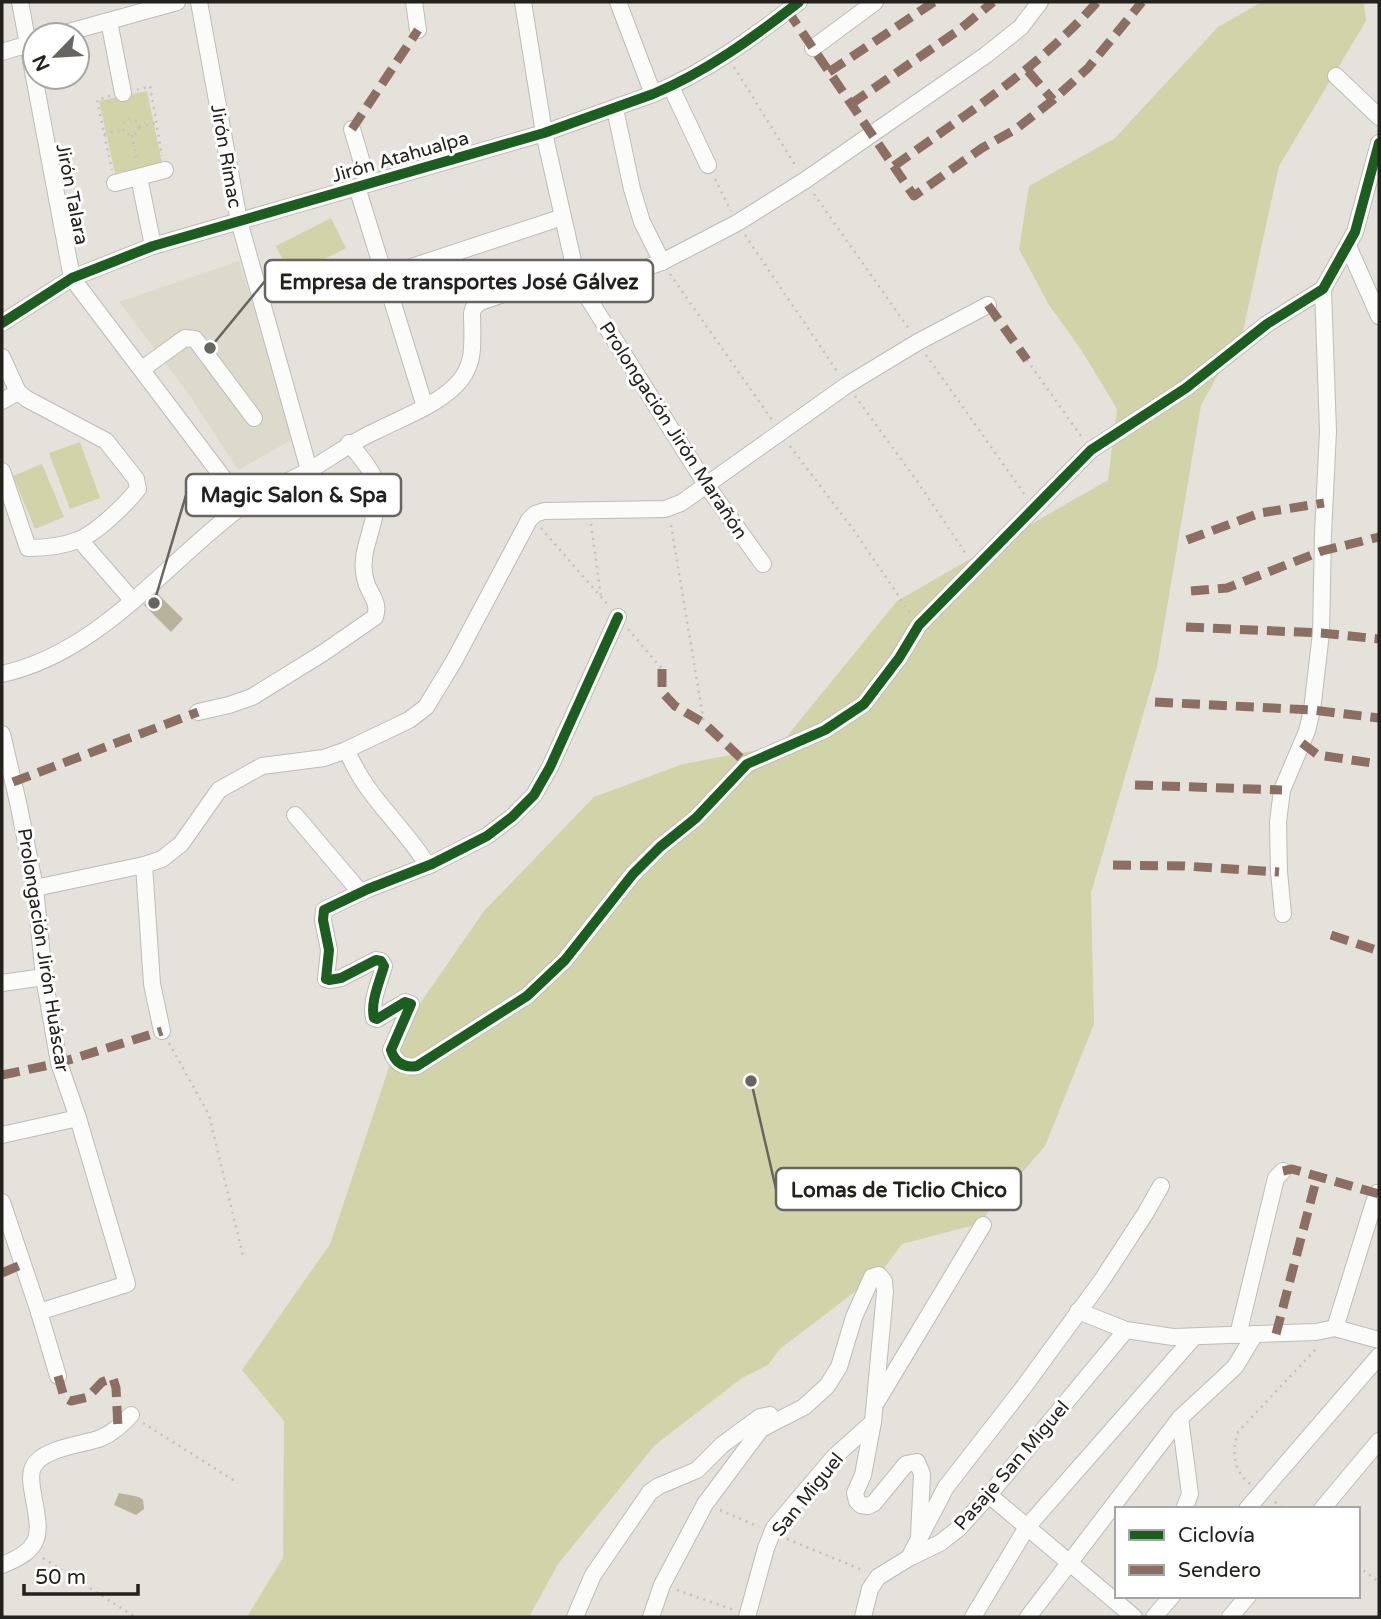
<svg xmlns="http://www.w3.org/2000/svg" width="1381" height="1619" font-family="'Varela Round',sans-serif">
<rect width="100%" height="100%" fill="#e4e2db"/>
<path fill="#dedacb" d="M239 261 295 438 238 470 188 393 119 302Z"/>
<g fill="#d1d4a8">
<path d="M1262 2H1364L1366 21 1279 166 1243 331 1201 405 1157 667 1091 893 1094 1024 1045 1146 978 1224 902 1244 882 1271 780 1349 768 1365 742 1378 655 1445 558 1564 529 1617H247L283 1558 284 1421 242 1370 330 1244 401 1031 484 911 594 797 683 764 779 746 897 601 1108 480 1117 409 1082 351 1049 305 1019 249 1029 186 1115 138 1218 27Z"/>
<path d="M147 91 162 163 115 173 99 101Z"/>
<path d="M331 218 346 248 291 276 276 246Z"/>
<path d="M80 442 100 498 70 509 49 453Z"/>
<path d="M42 464 64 517 35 529 13 476Z"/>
</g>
<g fill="#b8b29b">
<path d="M157 593 183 619 171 632 144 605Z"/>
<path d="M119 1493 139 1497 143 1500 144 1509 136 1515 114 1505Z"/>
</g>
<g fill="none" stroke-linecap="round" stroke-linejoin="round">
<defs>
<g id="minor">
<path d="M20 2 72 278 243 504"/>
<path d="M199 2 239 221 309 470"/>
<path d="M414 2 418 30"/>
<path d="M523 2 544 133 575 270 583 290 707 486 763 564"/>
<path d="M618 2 653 94"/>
<path d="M109 21 123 93"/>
<path d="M58 35 177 2"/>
<path d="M813 48 875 2"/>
<path d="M2 52 35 42"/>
<path d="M1336 76 1379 117"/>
<path d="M671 87 708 165"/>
<path d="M615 109 632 189 642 222 662 262"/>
<path d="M352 129 368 183"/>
<path d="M139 177 153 246"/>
<path d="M115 183 165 170"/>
<path d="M357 187 425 407"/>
<path d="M1348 246 1379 316"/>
<path d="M384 276 563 217"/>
<path d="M583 290 662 262 737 223 804 181 986 55 1021 27 1040 2"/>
<path d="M2 323 72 278 153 246 544 133 653 94C706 72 754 37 799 2"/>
<path d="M2 357 18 392 27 399 106 441 136 479 138 489C126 504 97 533 78 540 63 546 44 548 28 548L2 471"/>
<path d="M142 369 185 338 195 339 254 418"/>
<path d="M2 401 18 392"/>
<path d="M80 540 133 601"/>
<path d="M618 617 550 767 534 795 512 817 487 836 432 864 368 889 324 910 323 920 329 950 326 979 329 980 341 978 376 960 381 961 384 966C380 981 370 1002 374 1018L377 1019 405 1002 411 1004 391 1050C395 1063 404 1068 417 1066L527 996 565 960 633 874 660 847 696 818 747 764 825 730 864 704 899 658 919 625 1091 450 1186 388 1267 324 1323 289 1355 232 1379 143"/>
<path d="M2 674C101 652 164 564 242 506 261 491 287 483 308 471 331 458 351 442 376 431 401 418 433 407 454 387 477 366 472 342 472 313L474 307 480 302 575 270"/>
<path d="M198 712 229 705 252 697 323 653 375 617C380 602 370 595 366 582 364 575 363 566 364 560 364 551 368 541 370 533 383 486 380 480 349 443"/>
<path d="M2 734 18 802 35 888 44 977 59 1063 78 1118 127 1284 39 1312"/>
<path d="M347 750C364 795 403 825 428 866"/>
<path d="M295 815 361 893"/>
<path d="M144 865 152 984 162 1031"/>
<path d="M35 888 144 865 162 859 181 844 219 790 262 766 324 758 344 751 409 720 426 707 454 661 529 520 535 514 544 511 665 509 681 503 847 385 918 342 988 305"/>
<path d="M1283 914 1279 872 1278 822 1282 790 1307 731 1312 710 1321 633 1323 534 1328 431 1323 289"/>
<path d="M2 983 44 977"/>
<path d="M2 1135 78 1118"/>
<path d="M2 1202 39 1312 58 1376"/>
<path d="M1078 1311 1126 1330 1173 1337 1316 1332 1335 1328 1379 1340"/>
<path d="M1335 1328 1377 1193"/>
<path d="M1238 1335 1276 1178 1283 1171"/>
<path d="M876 1403 983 1225"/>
<path d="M1180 1418 1190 1494 1184 1509"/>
<path d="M989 1495 1134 1617"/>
<path d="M1247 1509 1379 1356"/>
<path d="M1322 1509 1379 1441"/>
<path d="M909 1558 946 1487 1023 1388 1102 1280 1145 1214 1161 1186"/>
<path d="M2 1565C48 1547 39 1531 32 1488 31 1481 30 1474 33 1467 42 1448 82 1445 101 1438 113 1433 122 1424 131 1415"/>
<path d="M575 1617 593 1575 650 1492 659 1486 697 1470 722 1445 760 1417 770 1415"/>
<path d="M651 1617 662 1585 705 1504 761 1429 804 1407 827 1386 839 1367 854 1317 872 1277 879 1275 884 1281 885 1292 873 1422 863 1475 855 1493 857 1501 861 1505 868 1506 874 1503 906 1464 917 1462 922 1474 919 1536"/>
<path d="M747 1617 766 1548 774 1528 834 1457 873 1422"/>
<path d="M863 1617 870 1589 878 1577 909 1558 940 1543 958 1529 989 1495 1126 1330"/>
<path d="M973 1617 1027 1527 1194 1337"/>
<path d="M1028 1617 1180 1418 1235 1367 1255 1334"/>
<path d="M1154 1617 1172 1596"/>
<path d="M1230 1617 1248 1596"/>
</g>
</defs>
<use href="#minor" stroke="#bdbcb6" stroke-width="18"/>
<g stroke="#c3c2c0" stroke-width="2.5" stroke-dasharray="2 5" stroke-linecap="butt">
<path d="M734 67 797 168"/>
<path d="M137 90 150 86 162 156"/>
<path d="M110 96 97 100 112 170"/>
<circle cx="131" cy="127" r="8"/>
<path d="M139 127 156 123"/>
<path d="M104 134 122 130"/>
<path d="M132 135 137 163"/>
<path d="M715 179 731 211"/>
<path d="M814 194 909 329"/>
<path d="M745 235 839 374"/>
<path d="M670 274 772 420"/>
<path d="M926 355 1025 495"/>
<path d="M1027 360 1083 439"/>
<path d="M855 396 917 481 966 554"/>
<path d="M790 446 855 532 911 614"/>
<path d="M591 524 601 597"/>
<path d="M671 525 704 723"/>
<path d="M541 528 608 605"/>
<path d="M628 629 662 669"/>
<path d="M169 1043 209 1115 243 1256"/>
<path d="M143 1423 238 1483"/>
<path d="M1250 1484C1232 1469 1232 1452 1238 1432L1316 1349"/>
<path d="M1275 1502 1284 1509"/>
<path d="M720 1510 759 1527"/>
<path d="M787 1539 865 1571"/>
<path d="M43 1558 135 1617"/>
<path d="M1358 1566 1379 1582"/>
<path d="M677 1590 734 1610"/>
</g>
<use href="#minor" stroke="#fbfbfa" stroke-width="16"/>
<g stroke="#8d6e63" stroke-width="9" stroke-dasharray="18 9" stroke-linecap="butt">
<path d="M787 10 914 196 982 148 1016 129 1053 100 1088 68 1142 2"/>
<path d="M1028 71 1053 100"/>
<path d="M829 72 934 2"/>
<path d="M851 104 959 30 993 2"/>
<path d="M352 129 418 30"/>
<path d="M894 166C965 115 1039 68 1097 2"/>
<path d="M988 305 1027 360"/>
<path d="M1187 540 1260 513 1324 503"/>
<path d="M1191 591 1227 588 1322 551 1379 537"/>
<path d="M1186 627 1321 633 1379 639"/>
<path d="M662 669V692L675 706 704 723 747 764"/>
<path d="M1155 702 1312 710 1379 718"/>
<path d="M1302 743 1318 755 1379 764"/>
<path d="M13 782 198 712"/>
<path d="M1135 785 1282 790"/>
<path d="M1113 865 1184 866 1279 872"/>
<path d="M1331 935 1379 951"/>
<path d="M2 1075 59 1063 162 1031"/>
<path d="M1283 1171 1292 1169 1379 1194"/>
<path d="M2 1273 23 1264"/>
<path d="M1276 1334 1317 1177"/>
<path d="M58 1376 64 1397 71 1401 88 1397 102 1382 113 1378 116 1388 118 1428"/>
</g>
<defs>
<g id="cycleway">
<path d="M2 323 72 278 153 246 544 133 653 94C706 72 754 37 799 2"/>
<path d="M618 617 550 767 534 795 512 817 487 836 432 864 368 889 324 910 323 920 329 950 326 979 329 980 341 978 376 960 381 961 384 966C380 981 370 1002 374 1018L377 1019 405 1002 411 1004 391 1050C395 1063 404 1068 417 1066L527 996 565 960 633 874 660 847 696 818 747 764 825 730 864 704 899 658 919 625 1091 450 1186 388 1267 324 1323 289 1355 232 1379 143"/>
</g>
</defs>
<use href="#cycleway" stroke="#fff" stroke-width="15"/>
<use href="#cycleway" stroke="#1b5e20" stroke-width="10"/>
</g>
<g text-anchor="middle" stroke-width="6" stroke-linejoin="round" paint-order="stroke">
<g font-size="19" fill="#23211c" stroke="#fff">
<text transform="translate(227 156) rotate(80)" y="7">Jirón Rímac</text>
<text transform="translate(400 156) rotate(-16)" y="7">Jirón Atahualpa</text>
<text transform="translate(73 194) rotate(79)" y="7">Jirón Talara</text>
<text transform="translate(674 430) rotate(57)" y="7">Prolongación Jirón Marañón</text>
<text transform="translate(44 950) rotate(81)" y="7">Prolongación Jirón Huáscar</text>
<text transform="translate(1011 1465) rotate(-49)" y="7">Pasaje San Miguel</text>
<text transform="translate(807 1494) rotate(-51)" y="7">San Miguel</text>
</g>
</g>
<path fill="none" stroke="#67655f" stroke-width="2.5" d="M210 348L265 281M154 603L186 495M751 1081L776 1189"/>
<g fill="#67655f" stroke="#fff" stroke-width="2.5">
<circle cx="210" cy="348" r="7"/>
<circle cx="154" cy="603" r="7"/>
<circle cx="751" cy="1081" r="7"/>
</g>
<g fill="#fff" stroke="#67655f" stroke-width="2.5">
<rect x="265" y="260" width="388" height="42" rx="7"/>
<rect x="186" y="474" width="215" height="42" rx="7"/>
<rect x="776" y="1168" width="245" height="42" rx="7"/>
</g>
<g font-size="21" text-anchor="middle" font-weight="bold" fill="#23211c">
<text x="459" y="289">Empresa de transportes José Gálvez</text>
<text x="294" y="502">Magic Salon &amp; Spa</text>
<text x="899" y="1197">Lomas de Ticlio Chico</text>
</g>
<rect width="1381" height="1619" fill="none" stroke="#23211c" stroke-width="7"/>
<rect x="1115" y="1507" width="245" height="91" fill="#ffffff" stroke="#a7a6a4" stroke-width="2"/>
<rect x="1129" y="1530" width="35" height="10" fill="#1b5e20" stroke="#a7a6a4" stroke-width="2"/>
<text x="1178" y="1542" font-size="21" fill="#23211c">Ciclovía</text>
<rect x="1129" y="1565" width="35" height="10" fill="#8d6e63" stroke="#a7a6a4" stroke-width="2"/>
<text x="1178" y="1577" font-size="21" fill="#23211c">Sendero</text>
<g transform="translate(56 56) rotate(245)"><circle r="33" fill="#ffffff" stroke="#a7a6a4" stroke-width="2"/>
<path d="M0-5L12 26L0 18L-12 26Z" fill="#67655f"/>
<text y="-10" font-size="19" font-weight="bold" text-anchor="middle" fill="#23211c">N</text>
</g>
<path d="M24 1584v10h114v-10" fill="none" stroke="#23211c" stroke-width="3.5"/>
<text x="35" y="1584" font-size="21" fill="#23211c" stroke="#ffffff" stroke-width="5" paint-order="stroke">50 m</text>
</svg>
